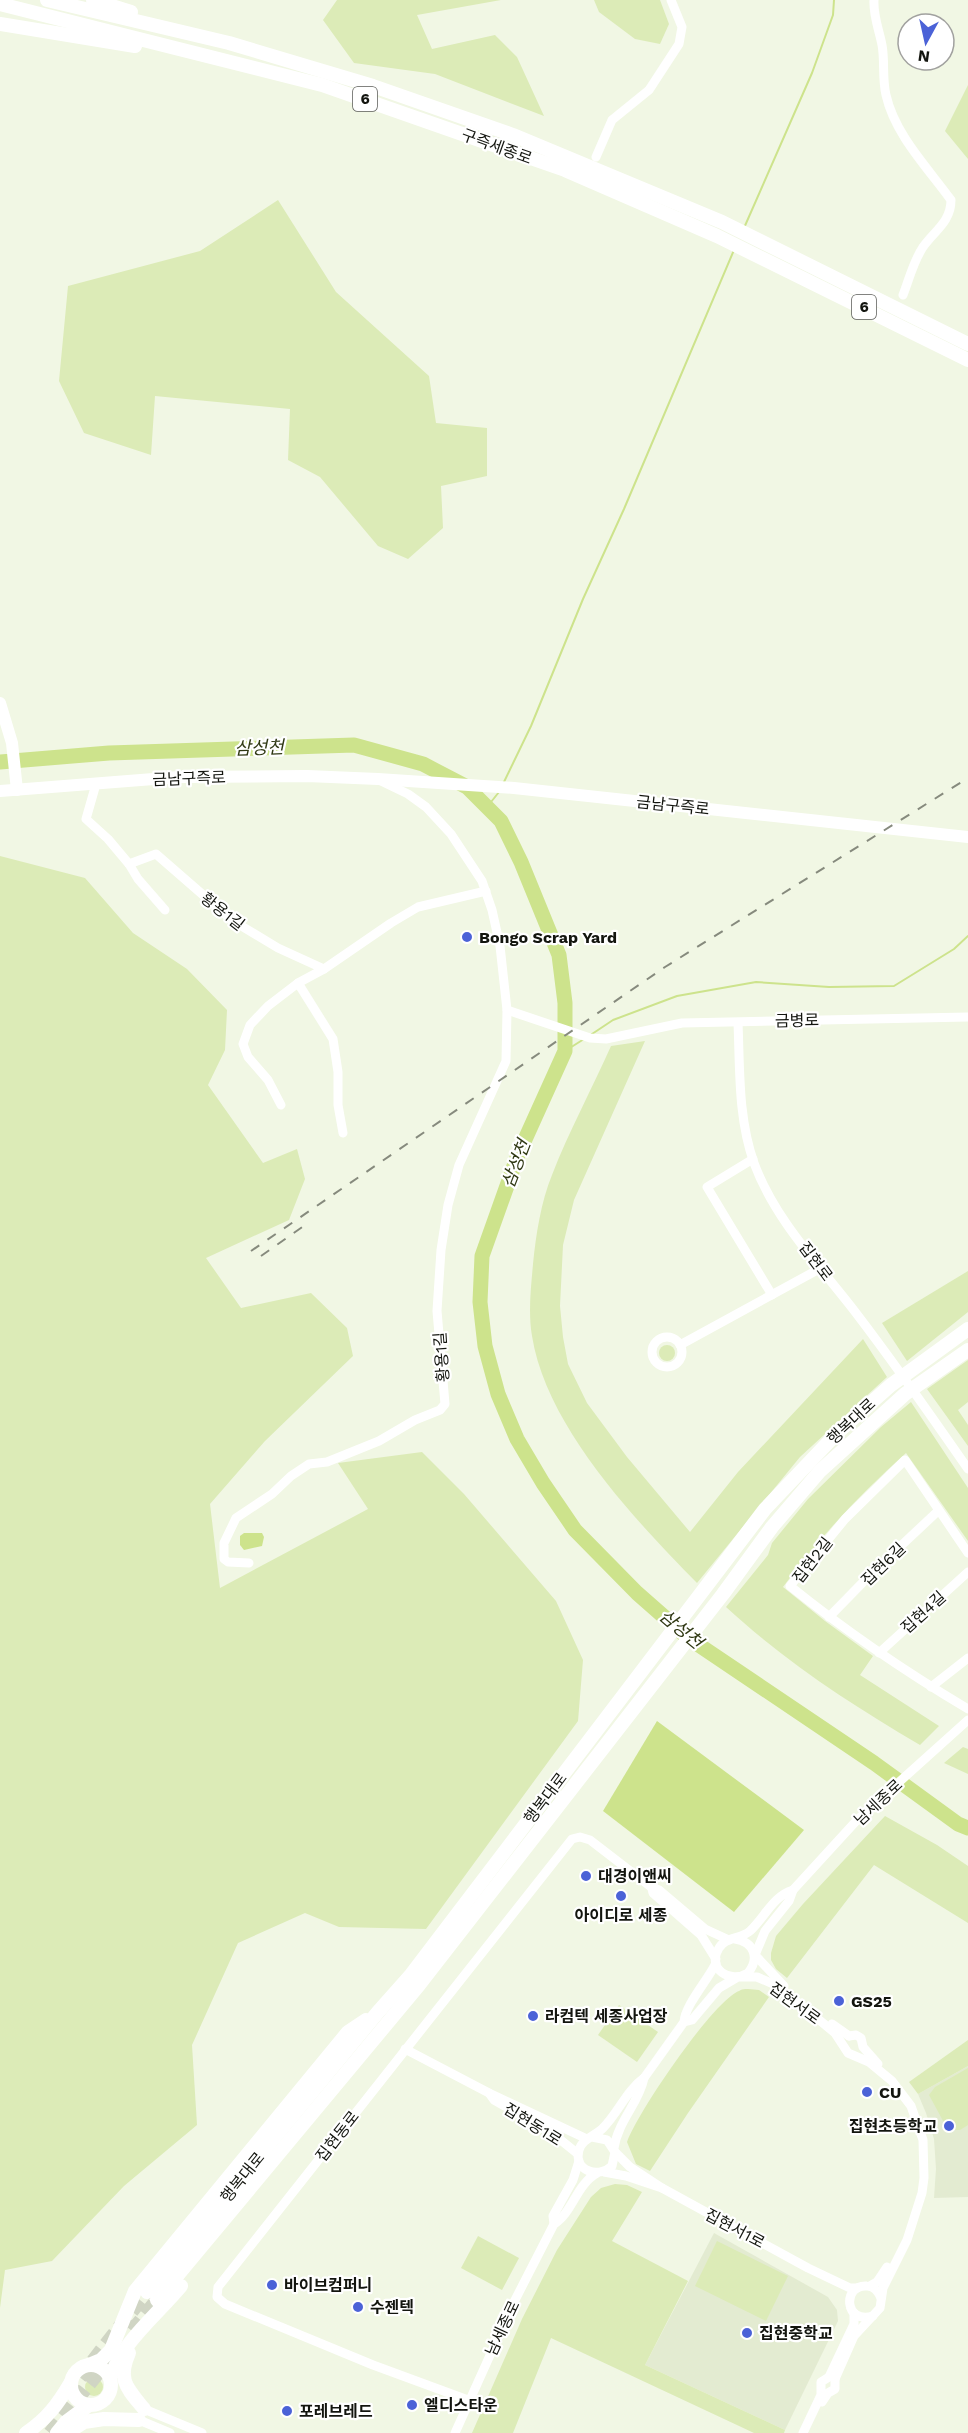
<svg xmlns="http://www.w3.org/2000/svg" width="968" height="2433" font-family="'Work Sans','Noto Sans KR',sans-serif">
<rect width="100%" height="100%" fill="#f1f7e4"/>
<g fill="#e3ebd1">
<path d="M968 2066V2197L934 2198 936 2169 934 2139 926 2113 918 2094Z"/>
<path d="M714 2233 828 2297 837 2310 838 2321 785 2430 645 2365Z"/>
</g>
<g fill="#dcebb7">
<path d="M337 0H501L417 15 432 49 495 35 517 57 544 116 435 74 354 63 323 20Z"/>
<path d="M594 0H660L669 24 660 44 635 39 599 12Z"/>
<path d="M968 85V159L945 131Z"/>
<path d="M278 200 336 292 429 376 436 423 487 428V476L441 486 443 528 408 559 378 546 320 477 288 460 290 409 155 396 151 455 84 433 59 381 68 286 200 251Z"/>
<path d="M0 856 85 878 133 933 187 969 227 1010 225 1050 208 1085 263 1163 297 1149 305 1179 289 1220 206 1258 241 1308 311 1293 347 1328 353 1356 265 1441 210 1504 220 1588 368 1509 338 1463 422 1452 464 1494 556 1601 583 1660 578 1721 426 1929 339 1927 305 1913 238 1943 192 2045 197 2125 124 2186 52 2261 5 2270 0 2308Z"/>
<path d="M645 1041 574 1200 563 1245 560 1306 563 1337 568 1364 587 1403 627 1457 690 1532 738 1472 863 1339 887 1377 800 1457 697 1583C635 1520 546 1426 532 1336 528 1313 531 1287 533 1264 536 1234 541 1202 552 1175 569 1131 592 1089 611 1046Z"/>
<path d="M968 1271V1312L907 1361 882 1323Z"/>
<circle cx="667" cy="1353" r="8"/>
<path d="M968 1360V1402L958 1410 968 1425V1446L927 1389Z"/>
<path d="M911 1402 968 1488V1541L906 1453C860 1494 820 1537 783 1587L825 1621 873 1656 860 1675 939 1726 920 1745C849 1703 787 1663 726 1607L768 1555 772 1543 808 1499 881 1427Z"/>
<path d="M963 1747 968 1749V1774L944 1763Z"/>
<path d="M885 1816 937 1845 968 1866V1923L874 1865 787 1978 776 1969 771 1960V1953L776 1936 803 1904Z"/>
<path d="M748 1989 759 1990 769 1997 688 2113 650 2171 636 2164 627 2142C637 2113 713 2001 739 1991 742 1989 745 1989 748 1989Z"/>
<path d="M619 2005 658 2032 637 2062 598 2035Z"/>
<path d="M968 2040V2066L918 2094 909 2082Z"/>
<path d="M968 2068V2125L960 2130H948L929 2095 935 2087Z"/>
<path d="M615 2184 627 2185 642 2192 612 2241 688 2281 645 2365 785 2430 784 2433H754L551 2338 513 2433H472L522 2319 557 2250 591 2197 601 2188Z"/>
<path d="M478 2236 519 2258 502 2290 461 2268Z"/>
<path d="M717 2241 788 2276 766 2321 695 2286Z"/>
<circle cx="94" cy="2387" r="9"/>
</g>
<g fill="#cde38c">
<path d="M244 1533H262L264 1537 262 1546 244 1550 240 1545V1536Z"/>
<path d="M657 1721 804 1830 734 1912 603 1811Z"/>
</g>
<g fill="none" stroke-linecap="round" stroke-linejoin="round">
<g stroke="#cde38c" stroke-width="2">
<path d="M744 228 812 73 833 15 834 0"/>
<path d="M503 784 531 726 583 599 624 509 734 250"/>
<path d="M487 807 499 792"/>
<path d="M592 1034 613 1020 677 996 756 982 829 987 894 986 954 949 968 936"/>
<path d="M565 1051 584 1039"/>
</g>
<path stroke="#cde38c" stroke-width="15" d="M0 762 109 753 354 745 423 764 467 787 501 821 521 862 559 955 565 1003V1051L518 1155 482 1256 480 1302 485 1346 498 1394 517 1439 543 1483 575 1530 637 1593 687 1637 874 1763 958 1824 968 1828"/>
<g stroke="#d0d5c4" stroke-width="14" stroke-dasharray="14 7" stroke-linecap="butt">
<path d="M132 2331 157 2300"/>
<path d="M67 2394 147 2292"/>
<path d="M50 2433 114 2353"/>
</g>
<g stroke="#fff" stroke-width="9">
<path d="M874 0C873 16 879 29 882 45 885 61 882 79 886 95 895 135 928 168 951 200 951 222 934 231 923 247 913 262 909 280 903 295"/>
<path d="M596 157 612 120 649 90 679 44 682 27 671 0"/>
<path d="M381 781 408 794 426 807 451 834 482 881 492 910 500 946 507 1010 590 1038 606 1039 682 1023 968 1017"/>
<path d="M96 784 86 819 108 839 129 864 156 854 233 921 278 948 324 969"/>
<path d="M129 864 138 879 165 910"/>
<path d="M298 983 333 1039 338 1072V1105L343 1133"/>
<path d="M738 1023C740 1070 738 1118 754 1163 775 1220 820 1266 856 1313 895 1364 932 1417 968 1469"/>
<path d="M281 1105 268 1080 248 1057 243 1044 250 1025 268 1006 298 983 324 969 391 923 418 907 486 891"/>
<path d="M753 1159 707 1187 772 1295"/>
<circle cx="667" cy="1352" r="15"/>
<path d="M680 1345 821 1268"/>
<path d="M968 1553 905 1460 845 1519 790 1586C847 1632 906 1672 968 1709"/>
<path d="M249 1563 228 1562 224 1559V1543L236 1518 272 1494 291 1476 309 1464 327 1462 379 1441 415 1420 440 1410 445 1404 437 1311 441 1250 448 1205 459 1165 506 1061 507 1010"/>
<path d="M829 1617 873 1572 938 1511"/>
<path d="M879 1653 968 1572"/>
<path d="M931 1687 968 1658"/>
<path d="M652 1889 653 1893 701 1935 716 1959"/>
<path d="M735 1939C754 1942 760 1958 748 1973 730 1984 706 1969 719 1948 725 1937 741 1939 750 1931 765 1917 773 1896 793 1890"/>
<path d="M755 1955 765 1931 789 1901 793 1890 858 1819 968 1720"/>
<path d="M755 1955 784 1986"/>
<path d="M739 1977H757L778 1986 835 2033 848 2053 869 2062 892 2081 911 2106 923 2140 924 2178 922 2193 907 2240 883 2288 880 2308 854 2336 835 2379"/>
<path d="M684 2022 692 2020 719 1988 736 1978"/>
<path d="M832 2024 849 2036"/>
<path d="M849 2036 856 2035 861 2038 863 2047 878 2064"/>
<path d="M405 2049 489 2093"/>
<path d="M644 2078 684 2022C685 2005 708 1980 716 1963"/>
<path d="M592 2137 607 2140 615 2152 612 2166C599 2179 573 2171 579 2150 582 2139 595 2136 603 2128 619 2112 626 2091 644 2078 639 2103 618 2121 614 2148"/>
<path d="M578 2154 552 2133 494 2100 489 2093 587 2139"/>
<path d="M604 2172 626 2176 662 2188 630 2167 615 2152"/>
<path d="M662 2188 808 2268 850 2288H857"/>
<path d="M554 2224C573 2212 576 2185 597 2173"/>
<path d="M870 2286 877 2282 887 2267"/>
<path d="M873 2316C844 2325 842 2284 867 2286 874 2286 878 2291 881 2298"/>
<path d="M829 2377 854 2324V2313"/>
<path d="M468 2400 373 2365 225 2304 217 2297 218 2287 572 1839 580 1837 590 1840 651 1887 659 1890 705 1929 729 1940"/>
<path d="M822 2402 828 2393 835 2389V2379"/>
<path d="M144 2409 202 2433"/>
<path d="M139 2420 170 2433"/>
<path d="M455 2433 514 2302 554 2224 553 2216 573 2180 579 2161"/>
<path d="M803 2433 821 2395V2382L829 2377"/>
</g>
<g stroke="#fff" stroke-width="12">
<path d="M0 703 12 743 17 790"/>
<path d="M0 791 179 777 307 776 378 779 514 788 968 837"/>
</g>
<g stroke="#fff" stroke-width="14">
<path d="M47 0 229 43 373 86 513 135 722 222 968 344"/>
<path d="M93 0 131 12"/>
<path d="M0 4 322 85 565 170 717 236 968 360"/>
<path d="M0 24 135 46"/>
<path d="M147 2292 378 2012 410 1976 765 1509 839 1431 891 1385 968 1329"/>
<path d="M157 2300 419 1985 723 1594 772 1527 820 1471 905 1394 968 1350"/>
<path d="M129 2353C117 2380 127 2388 144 2409"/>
<circle cx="91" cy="2385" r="20"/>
<path d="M89 2365 101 2360 111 2350 135 2291 348 2032 366 2020"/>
<path d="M110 2378C123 2341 156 2316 181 2286"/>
<path d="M26 2433C47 2419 58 2404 71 2382"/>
<path d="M57 2433 66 2422 89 2405"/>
<path d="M67 2433 84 2422 104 2419 139 2420"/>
</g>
<g stroke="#868a7d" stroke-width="2" stroke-dasharray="10 10" stroke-linecap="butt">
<path d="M251 1251 665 967 968 778"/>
<path d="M261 1256 308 1223"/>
</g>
</g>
<g fill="#4b62d7" stroke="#fff" stroke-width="2">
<circle cx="467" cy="937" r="6"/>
<circle cx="586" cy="1876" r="6"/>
<circle cx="621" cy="1896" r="6"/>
<circle cx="839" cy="2001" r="6"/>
<circle cx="533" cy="2016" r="6"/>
<circle cx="867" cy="2092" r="6"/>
<circle cx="949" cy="2126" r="6"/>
<circle cx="272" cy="2285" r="6"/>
<circle cx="358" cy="2307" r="6"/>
<circle cx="747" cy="2333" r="6"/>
<circle cx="412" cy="2405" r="6"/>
<circle cx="287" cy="2411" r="6"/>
</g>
<g text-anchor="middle" stroke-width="4.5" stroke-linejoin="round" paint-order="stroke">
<g fill="#fff" stroke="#5a5b57" stroke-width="1.5">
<rect x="353" y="87" width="24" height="24" rx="4.5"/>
<rect x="852" y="295" width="24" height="24" rx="4.5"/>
</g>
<g font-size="15" font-weight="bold" fill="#13150f">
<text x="365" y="104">6</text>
<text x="864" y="312">6</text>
</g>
<g font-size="16" fill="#13150f" stroke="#fff">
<text transform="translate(497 146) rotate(20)" y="6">구즉세종로</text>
<text transform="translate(189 778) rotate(-2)" y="6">금남구즉로</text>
<text transform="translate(673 805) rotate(6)" y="6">금남구즉로</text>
<text transform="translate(223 911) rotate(38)" y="6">황용1길</text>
<text transform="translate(797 1020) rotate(-1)" y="6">금병로</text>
<text transform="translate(816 1261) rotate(53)" y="6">집현로</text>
<text transform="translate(441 1357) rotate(-94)" y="6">황용1길</text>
<text transform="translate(851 1421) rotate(-43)" y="6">행복대로</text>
<text transform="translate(812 1560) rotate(-52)" y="6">집현2길</text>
<text transform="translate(883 1564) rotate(-44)" y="6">집현6길</text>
<text transform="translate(923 1612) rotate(-42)" y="6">집현4길</text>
<text transform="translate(545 1798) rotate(-53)" y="6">행복대로</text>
<text transform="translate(878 1802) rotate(-43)" y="6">남세종로</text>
<text transform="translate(795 2003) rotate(36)" y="6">집현서로</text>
<text transform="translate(533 2124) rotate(32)" y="6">집현동1로</text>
<text transform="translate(337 2136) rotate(-52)" y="6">집현동로</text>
<text transform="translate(242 2177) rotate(-51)" y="6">행복대로</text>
<text transform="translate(735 2228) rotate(28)" y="6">집현서1로</text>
<text transform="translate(502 2328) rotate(-65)" y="6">남세종로</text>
</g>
<g font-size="16" font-weight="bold" fill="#13150f" stroke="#fff" text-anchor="start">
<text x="479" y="943">Bongo Scrap Yard</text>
<text x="598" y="1882">대경이앤씨</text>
<text x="621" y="1921" text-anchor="middle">아이디로 세종</text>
<text x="851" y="2007">GS25</text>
<text x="545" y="2022">라컴텍 세종사업장</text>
<text x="879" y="2098">CU</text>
<text x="937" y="2132" text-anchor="end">집현초등학교</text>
<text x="284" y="2291">바이브컴퍼니</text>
<text x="370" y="2313">수젠텍</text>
<text x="759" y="2339">집현중학교</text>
<text x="424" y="2411">엘디스타운</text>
<text x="299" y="2417">포레브레드</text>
</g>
<g font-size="18" font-style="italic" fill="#303914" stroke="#fff">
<text transform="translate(259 748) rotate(-2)" y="6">삼성천</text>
<text transform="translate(516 1164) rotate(-69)" y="6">삼성천</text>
<text transform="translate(681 1629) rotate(40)" y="6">삼성천</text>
</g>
</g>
<g transform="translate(926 42) rotate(188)"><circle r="28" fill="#ffffff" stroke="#a1a19f" stroke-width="1.5"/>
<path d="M0-4.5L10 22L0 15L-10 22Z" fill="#4b62d7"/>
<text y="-9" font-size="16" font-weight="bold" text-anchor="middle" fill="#13150f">N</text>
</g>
</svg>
